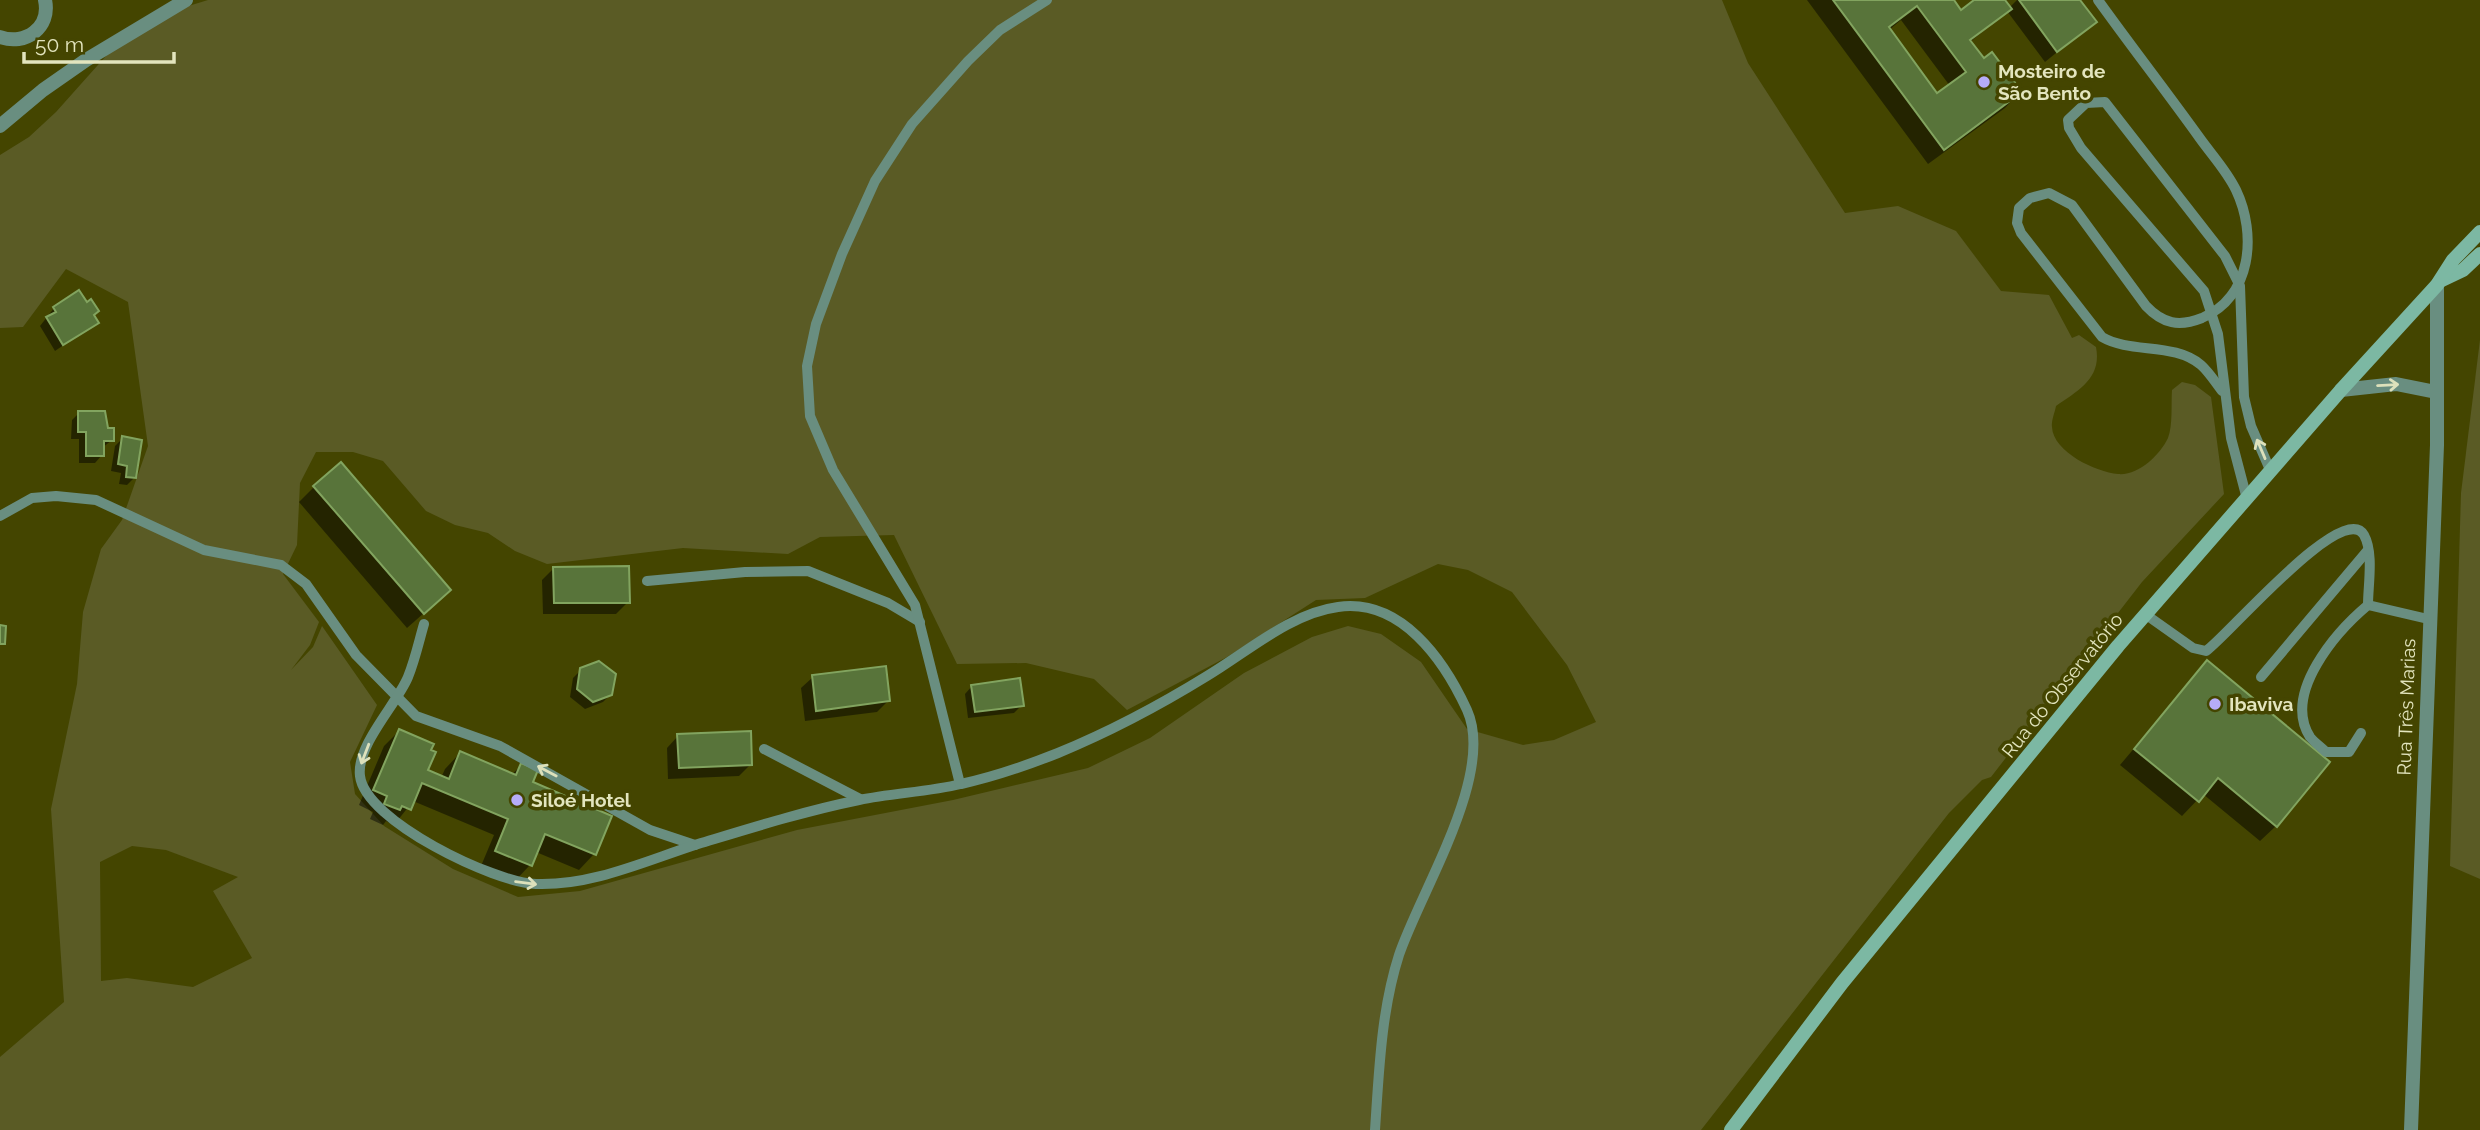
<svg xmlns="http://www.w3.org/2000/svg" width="2480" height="1130" font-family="Raleway,sans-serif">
<rect width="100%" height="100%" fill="#444500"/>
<g fill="#5a5b25" fill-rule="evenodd">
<path d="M208 0H1722L1748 63 1845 213 1898 206 1956 231 2001 291 2049 295 2072 338 2079 335 2096 347C2102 378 2079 390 2056 406 2055 412 2051 421 2052 427 2053 452 2096 472 2118 474 2138 476 2160 455 2168 438 2173 425 2171 404 2172 390L2182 382 2195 385 2211 397 2224 494 2142 582 1991 777 1982 780 1949 813 1701 1130H0V1057L64 1002 51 809 77 684 83 612 101 549 122 520 148 446 128 302 66 269 23 327 0 328V155L29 137 56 112 122 38 182 8ZM316 452H353L383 461 426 511 455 525 488 533 515 551 547 564 683 548 788 554 820 537 894 535 957 664 1026 663 1094 679 1127 710 1227 657 1316 600 1365 598 1438 564 1468 570 1512 592 1567 665 1596 722 1554 740 1523 745 1467 729 1421 662 1381 634 1348 626 1312 637 1244 673 1150 738 1088 768 953 800 797 830 580 891 518 897 453 869 384 826 355 794 350 762 377 705 322 626 313 647 291 670 310 645 319 622 283 574 297 545 300 483ZM132 846 166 850 238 877 213 891 252 958 193 987 127 978 101 981 100 862Z"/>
<path d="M2480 340V879L2450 866 2461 493Z"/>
</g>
<g fill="#0007" fill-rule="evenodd">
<path d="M1807 0H1952L1961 12 1977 0H2003L2009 8 2017 0H2078L2094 22 2045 62 2007 11 1970 42 1983 60 2020 92 2005 108 1928 164ZM1901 20 1950 86 1937 96 1889 30Z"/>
<path d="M54 308 92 316 97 322 55 351 40 326Z"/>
<path d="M79 413 112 440 102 448V455L95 463H79V439H71L72 420Z"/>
<path d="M123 438 135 477 127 485 119 484 121 473 111 471 115 446Z"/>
<path d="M314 487 433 605 407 628 299 502Z"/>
<path d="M554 568 628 602 616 614H543L542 580Z"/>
<path d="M2207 662 2276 826 2260 841 2203 794 2182 816 2120 765Z"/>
<path d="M581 670 611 694 603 702 585 709 570 697 573 678Z"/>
<path d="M813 677 888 701 877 712 805 721 801 688Z"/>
<path d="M972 686 1022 705 1014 713 968 718 965 694Z"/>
<path d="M399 731 426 771 441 778 445 769 460 753 511 775 522 765 530 783 594 854 579 870 536 852 530 865 515 881 481 866 494 835 413 801 394 825 386 821 383 825 370 819 373 812 359 805 384 746Z"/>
<path d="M678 736 750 765 739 776 668 779 667 748Z"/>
</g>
<g fill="#58743a" stroke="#82a45f" stroke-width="2" fill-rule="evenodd">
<path d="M1833 0H1954L1961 10 1974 0H2005L2012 9 1970 40 1984 58 1992 52 2022 92 1944 150ZM1917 6 1966 72 1937 93 1889 27Z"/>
<path d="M2019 0H2080L2097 22 2057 52Z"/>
<path d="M79 290 87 302 91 299 99 311 94 315 99 323 63 345 46 317 56 312 53 307Z"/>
<path d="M78 411H105L108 428H114V441H104V456H86V432H78Z"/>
<path d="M122 436 142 440 136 478 126 477 127 466 118 464Z"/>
<path d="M341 462 451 590 424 614 313 486Z"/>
<path d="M629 566 630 603H554L553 567Z"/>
<path d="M0 625 6 626 5 644H0Z"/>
<path d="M2207 660 2330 762 2277 827 2218 778 2199 802 2134 749Z"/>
<path d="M599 661 616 674 612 695 593 702 577 689 580 668Z"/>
<path d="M886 666 890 701 816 711 812 675Z"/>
<path d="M1020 678 1024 706 975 712 971 685Z"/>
<path d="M399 729 434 744 431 750 436 752 428 770 449 779 460 751 516 775 521 763 538 770 533 782 612 816 596 855 545 834 532 866 495 851 508 819 422 783 411 810 402 806 400 810 384 804 387 796 373 790Z"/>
<path d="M751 731 752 765 679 768 677 734Z"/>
</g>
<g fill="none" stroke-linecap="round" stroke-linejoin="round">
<g stroke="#698e80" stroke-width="10">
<path d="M2098 0C2131 46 2166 91 2199 137 2211 154 2227 171 2236 190 2257 234 2252 297 2202 318 2179 327 2163 324 2146 306L2072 205 2049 193 2030 198 2019 208 2017 223 2021 233 2102 337C2131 354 2174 342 2201 365 2209 372 2215 382 2222 391"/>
<path d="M2247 499 2231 438 2218 334 2204 291 2081 148 2069 128 2068 120 2086 103 2105 102 2225 256 2240 286 2244 397 2251 426 2271 472"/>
<path d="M0 516 32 498 56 496 96 500 204 550 281 565 306 584 356 655 416 716 500 746 650 830 695 845"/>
<path d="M647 581 745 572 808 571 888 603 920 622"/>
<path d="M2145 614 2193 648 2206 651C2225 639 2343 499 2364 535 2374 553 2368 585 2368 605L2428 619"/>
<path d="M424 624C419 641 415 660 408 677 397 704 356 745 360 776 365 821 495 883 536 884 592 886 645 861 698 844 751 828 805 811 859 800 893 793 928 792 961 784 993 777 1028 765 1058 753 1109 732 1160 705 1207 676 1247 652 1291 613 1338 607 1401 598 1444 660 1467 710 1496 774 1420 892 1399 955 1381 1011 1379 1072 1375 1130"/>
<path d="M2261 677 2368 550"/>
<path d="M2361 733 2349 752H2326C2321 747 2314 742 2310 737 2282 693 2337 631 2368 605"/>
<path d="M764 749 860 799"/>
<path d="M960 784 915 605 833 470 810 416 807 366 816 324 842 254 875 181 912 124 968 61 1000 30 1047 0"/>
</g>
<g stroke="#698e80" stroke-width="14">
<path d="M0 37C25 46 51 28 45 0"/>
<path d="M0 126 43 90 86 60 186 0"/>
<path d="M2341 390 2396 384 2436 392"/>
<path d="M2411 1130 2437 445V285"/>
</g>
<g stroke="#7cb8a3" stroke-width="14">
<path d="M2442 280 2463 270 2480 254"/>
<path d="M1731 1130 1842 983 2118 646 2341 390 2437 285 2453 260 2480 232"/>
</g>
</g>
<defs><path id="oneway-shaft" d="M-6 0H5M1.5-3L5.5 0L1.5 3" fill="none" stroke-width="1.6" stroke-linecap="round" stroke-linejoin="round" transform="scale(1.75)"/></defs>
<g stroke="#dde1bb">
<use href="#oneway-shaft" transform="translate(2388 385) rotate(-3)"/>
<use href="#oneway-shaft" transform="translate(2261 449) rotate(-113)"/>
<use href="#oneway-shaft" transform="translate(365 754) rotate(111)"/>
<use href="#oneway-shaft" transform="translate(547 771) rotate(-152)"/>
<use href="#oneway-shaft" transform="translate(526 883) rotate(7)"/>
</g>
<g fill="#b6acf8" stroke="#444500" stroke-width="2.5">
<circle cx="1984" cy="82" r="7"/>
<circle cx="2215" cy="704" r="7"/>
<circle cx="517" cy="800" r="7"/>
</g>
<g text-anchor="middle" stroke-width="7" stroke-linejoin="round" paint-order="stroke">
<g font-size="19" font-weight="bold" fill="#e3e5be" stroke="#444500" text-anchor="start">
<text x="1998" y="78">Mosteiro de<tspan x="1998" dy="22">São Bento</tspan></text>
<text x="2229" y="711">Ibaviva</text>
<text x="531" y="807">Siloé Hotel</text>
</g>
<g font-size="19" fill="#e3e5be" stroke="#444500">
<text transform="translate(2062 685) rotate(-51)" y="7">Rua do Observatório</text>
<text transform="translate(2406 707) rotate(-88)" y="7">Rua Três Marias</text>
</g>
</g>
<path d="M24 52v10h150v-10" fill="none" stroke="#e3e5be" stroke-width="3.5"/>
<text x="35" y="52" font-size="21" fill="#e3e5be" stroke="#444500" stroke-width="5" paint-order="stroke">50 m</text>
</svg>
